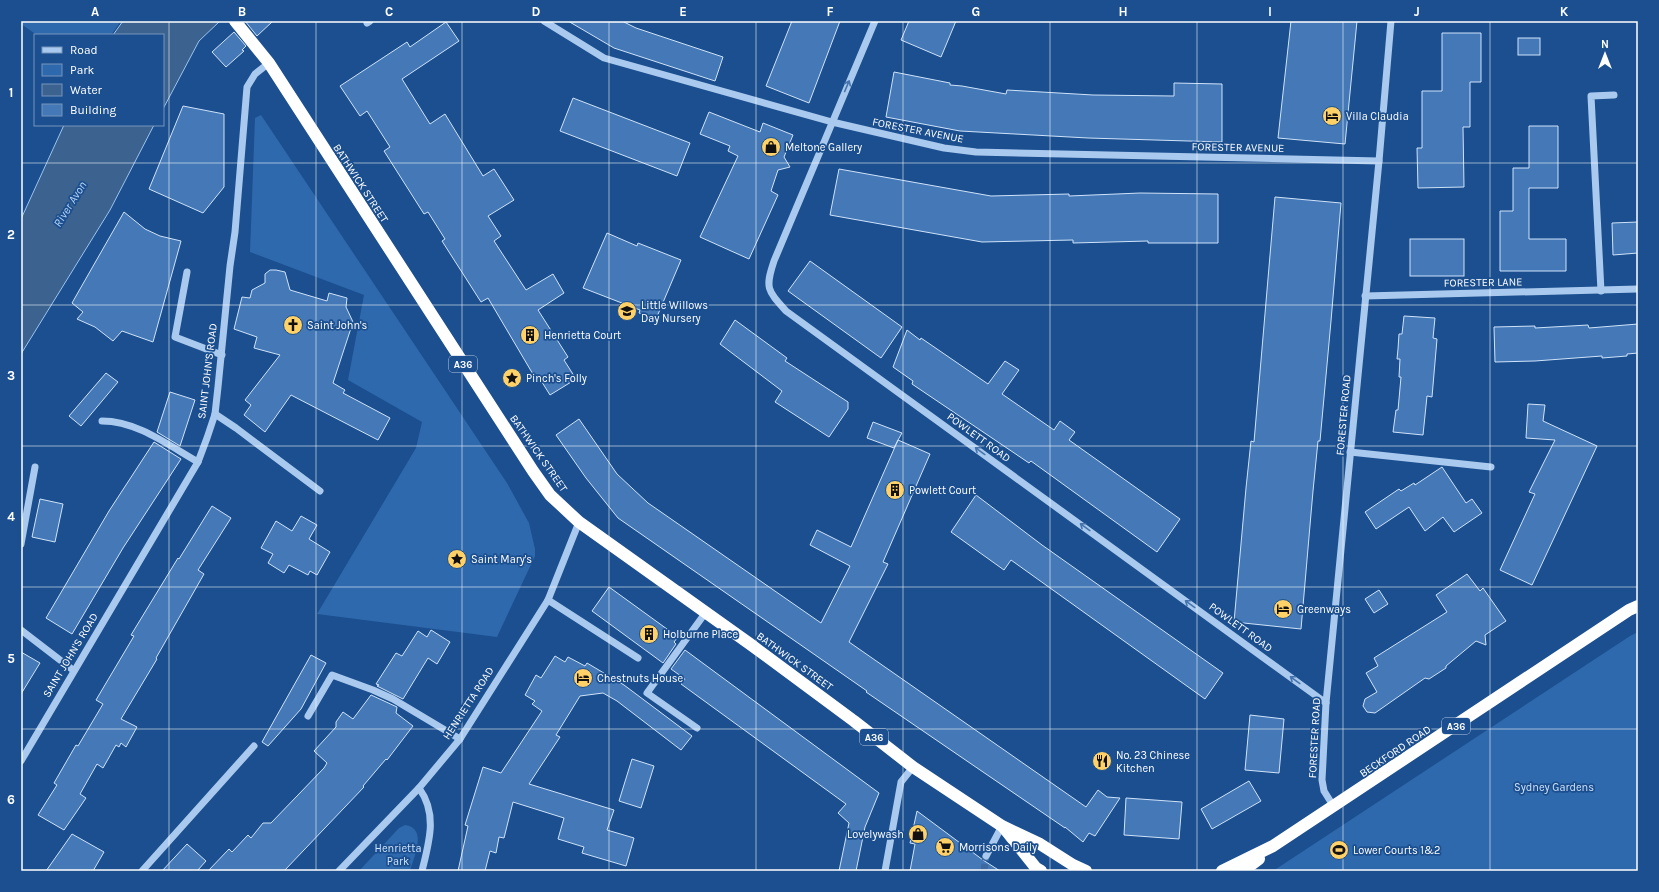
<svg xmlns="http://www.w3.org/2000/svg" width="1659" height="892" font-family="Karla,sans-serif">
<rect width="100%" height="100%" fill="#1b4f8f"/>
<g fill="#2e69ad">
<path d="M21 21H121L111 35H37L21 24Z"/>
<path d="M261 115 507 483 529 523 535 549V556L497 637 317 614 416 448 422 422 348 380 364 295 250 252 255 118Z"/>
<path d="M1638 632V871H1273L1630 636Z"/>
<path d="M405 825C428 828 414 857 410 871H359L399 828Z"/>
</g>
<g fill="#3c6290" stroke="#9cc4f0">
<path d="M123 21H220L199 41 163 109V35H113Z"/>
<path d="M64 125H154L110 210 21 354V219Z"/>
</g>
<g fill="#4478b7" stroke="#cfe3fa">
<path d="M245 21H273L257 36Z"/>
<path d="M568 21H622L636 28 723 57 715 81 614 48Z"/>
<path d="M792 21H840L809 103 766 86Z"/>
<path d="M909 21H956L941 57 901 40Z"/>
<path d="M1291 21H1357L1345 144 1278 138Z"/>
<path d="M446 22 459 41 402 79 430 124 445 114 483 176 494 169 514 200 488 216 501 236 494 241 526 290 553 274 564 293 538 310 568 357 564 360 576 379 550 395 540 379 537 381 488 298 481 302 442 241 445 239 428 212 424 214 384 151 390 147 367 111 360 116 340 86 407 42 410 47Z"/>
<path d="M234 32 246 46 242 50 244 51 226 67 212 52Z"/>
<path d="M1442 33H1481V82H1470V127H1463L1464 187 1418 188 1417 148H1422V91H1442Z"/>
<rect x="1518" y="38" width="22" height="17"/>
<path d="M894 72 950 83V85L962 86 1006 94 1007 90 1093 95 1174 96V83L1222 84V142L1088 138 960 131 886 117Z"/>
<path d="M573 98 690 143 677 176 560 131Z"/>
<path d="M183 106 224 114V187L203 213 149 189Z"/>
<path d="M709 112 760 132 763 123 793 135 784 157 790 167 778 170 771 191 778 195 749 259 700 237 738 156 728 151 730 146 700 134Z"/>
<path d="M1529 126H1558V188H1529V239H1566V271H1500V211H1513V168H1529Z"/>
<path d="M839 169 991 196 1069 194V196L1140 193 1218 194V243H1148V241L1073 243V240L982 242 830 215Z"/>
<path d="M1275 197 1341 203 1331 321 1320 441H1318L1313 491 1301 629 1234 622 1246 488 1251 441 1254 442Z"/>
<path d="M124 212 145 229 160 236 181 241 153 342 122 331 113 341 95 327 77 319 83 312 72 303Z"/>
<path d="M1638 222V253L1613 255 1612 223Z"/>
<path d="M607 233 637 246 638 243 681 260 656 319 639 313 640 310 583 288Z"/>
<rect x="1410" y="239" width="54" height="37"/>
<path d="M810 261 902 327 881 358 788 291Z"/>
<path d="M270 270H276L285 272 290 290 327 301 329 293 347 298 346 307 353 322 333 383 345 390 343 393 390 418 378 440 291 395 265 432 244 415 251 405 245 400 280 355 254 348 257 337 234 329 242 297 250 298 252 290 265 283V274Z"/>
<path d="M1404 316 1435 318 1433 338 1437 339 1432 397 1427 396 1423 435 1393 432 1396 410H1398L1401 377H1399L1400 359H1397L1398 349 1399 334H1402Z"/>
<path d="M735 320 787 358 785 361 848 402V409L829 437 775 402 782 391 720 344Z"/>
<path d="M1638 324V353L1627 354V356L1602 358V356L1535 361 1495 362 1494 327 1535 326V328L1588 325 1589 328Z"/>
<path d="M907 330 920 340 921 338 988 384 1005 361 1019 370 1002 394 1054 430 1060 421 1075 432 1069 440 1180 519 1157 552 1031 461 1029 463 912 384 913 381 893 367Z"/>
<path d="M106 373 118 382 81 426 69 416Z"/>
<path d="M170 392 195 400 180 446 157 432Z"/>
<path d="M1528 404 1545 405 1543 421 1597 446 1532 585 1500 570 1535 494 1529 492 1555 440 1526 438Z"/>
<path d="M579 419 617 474 648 503 821 623 850 566 810 545 817 530 851 547 898 440 894 448 867 438 873 422 902 433 898 440 930 454 883 562 888 564 849 642 1086 807 1098 790 1107 797 1120 798 1095 836 1089 833 1083 842 1065 827V828L866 692 867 691 618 518 586 478 556 435Z"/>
<path d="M154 442 181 459 123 548 72 634 46 618 109 511Z"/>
<path d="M1442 467 1466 503 1472 499 1482 513 1454 532 1443 517 1425 531 1409 507 1376 529 1365 512 1399 489 1401 491 1414 483 1415 485Z"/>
<path d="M976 495 1042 545 1223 673 1205 699 1011 560 1004 570 951 532Z"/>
<path d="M40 499 63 504 55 542 32 537Z"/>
<path d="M212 506 231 518 198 570 204 574 156 658 157 659 121 719 137 727 126 747 121 743 119 747 116 745 103 768 97 764 80 794 86 798 64 830 38 815 57 785 54 783 76 745 78 746 103 704 96 700 134 636 131 635 178 558 179 559Z"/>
<path d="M301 516 317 525 309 539 330 552 317 575 310 571 308 575 289 565 284 573 268 563 273 554 261 548 276 521 292 531Z"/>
<path d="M1467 574 1480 591 1483 588 1506 621 1485 635 1486 645 1476 641 1446 666V668L1429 679 1425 678 1375 713 1367 712 1363 706 1365 699 1377 692 1366 673 1378 666 1374 658 1447 612 1436 595Z"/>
<path d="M609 587 678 637 674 642 676 644 663 663 592 611Z"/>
<path d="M1379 590 1388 604 1374 613 1365 599Z"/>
<path d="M431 630 450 642 437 664 428 658 403 699 377 686 379 685 376 684 396 653 402 656 418 631 427 637Z"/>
<path d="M685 650 879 793 865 827 856 871H839L849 823 838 813 846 804 681 684 685 679 671 669Z"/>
<path d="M21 652 40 663 21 694Z"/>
<path d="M311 655 326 663 301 709 268 746 262 742Z"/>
<path d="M555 656 565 662 568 657 585 666 587 663 624 685 692 736 681 750 617 701 603 693 580 696 556 735 560 737 529 784 614 810 607 830 634 838 626 866 582 853 584 847 558 839 564 818 513 802 504 838 499 837 496 853 490 851 485 871H458L468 826 465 825 483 767 501 773 542 711 532 704 535 701 525 695 536 675 541 678Z"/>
<path d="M371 695 397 707 396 713 413 726 387 760 386 759 363 786 364 787 284 871H208L229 849 232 852 248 835 251 838 263 823H271L324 768 327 763 314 751 336 727V722L343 712 353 719Z"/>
<path d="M1250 715 1284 719 1279 773 1245 770Z"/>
<path d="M632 759 654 766 641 808 619 801Z"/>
<path d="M1249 781 1261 801 1212 829 1201 809Z"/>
<path d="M1126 798 1182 802 1179 839 1124 835Z"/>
<path d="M917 811 983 860 1000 871H910L915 844 910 843Z"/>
<path d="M72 834 104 852 93 871H46Z"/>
<path d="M187 844 206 861 197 871H162Z"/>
</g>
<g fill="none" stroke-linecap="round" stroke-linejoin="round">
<path stroke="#3d69a0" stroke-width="7" stroke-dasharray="7 3.5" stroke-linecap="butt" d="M984 871 986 856"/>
<g stroke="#a9c9ee" stroke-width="7">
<path d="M544 21 604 58 832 122 944 148 976 152 1379 161"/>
<path d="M875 21 774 261C765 288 767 290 786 311L1326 703"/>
<path d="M367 23 370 21"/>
<path d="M187 272 175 337 222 355"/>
<path d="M1601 291 1591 96 1614 95"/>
<path d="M1365 296 1638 289"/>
<path d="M215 414 236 428 320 491"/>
<path d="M102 421C137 421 168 445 198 462"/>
<path d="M1350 452 1491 467"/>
<path d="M21 544 35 467"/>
<path d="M548 600 638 658"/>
<path d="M21 630 73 670"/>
<path d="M308 716 332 675 373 690 393 699 460 739"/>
<path d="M697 728 647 693 706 612"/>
<path d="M21 761 198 462 207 438 215 414 218 387 230 266 235 232 247 87 255 74 269 63"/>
<path d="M419 788C438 814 429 842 422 871"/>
<path d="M1334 807 1324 791 1322 780 1326 703 1379 161 1391 21"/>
<path d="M986 856 1002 826"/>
<path d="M142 871 254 746"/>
<path d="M339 871 419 788 460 739 548 600 579 522"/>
<path d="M885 871 901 782 913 767"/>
</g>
<g stroke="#fff" stroke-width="12">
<path d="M235 21 269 63 533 471 550 495 579 522 750 644 854 721 913 767 1002 826 1040 844 1073 865 1086 871"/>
<path d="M1004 828 1036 868 1041 871"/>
<path d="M1222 871 1273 846 1629 610 1638 606"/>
<path d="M1243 871 1259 859"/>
</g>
</g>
<defs><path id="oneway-shaft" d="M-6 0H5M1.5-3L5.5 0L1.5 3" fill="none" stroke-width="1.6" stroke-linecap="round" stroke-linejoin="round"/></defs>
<g stroke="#4674ac">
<use href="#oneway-shaft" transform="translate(847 86) rotate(-67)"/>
<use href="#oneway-shaft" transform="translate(980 451) rotate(-144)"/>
<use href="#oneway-shaft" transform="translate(1085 527) rotate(-144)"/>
<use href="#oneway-shaft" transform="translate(1190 604) rotate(-144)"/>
<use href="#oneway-shaft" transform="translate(1295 680) rotate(-144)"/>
</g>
<path fill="none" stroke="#fff" stroke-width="1" stroke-opacity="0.55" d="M169 21V871M316 21V871M462 21V871M609 21V871M756 21V871M903 21V871M1050 21V871M1197 21V871M1343 21V871M1490 21V871M21 163H1638M21 305H1638M21 446H1638M21 587H1638M21 729H1638"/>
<defs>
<symbol id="hotel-disc" viewBox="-11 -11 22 22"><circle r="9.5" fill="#ffd166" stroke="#1b4f8f"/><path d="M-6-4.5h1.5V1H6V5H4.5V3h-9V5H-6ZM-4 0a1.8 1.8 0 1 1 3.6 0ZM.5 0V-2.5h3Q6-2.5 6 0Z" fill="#111"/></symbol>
<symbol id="shop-disc" viewBox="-11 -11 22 22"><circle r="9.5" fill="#ffd166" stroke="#1b4f8f"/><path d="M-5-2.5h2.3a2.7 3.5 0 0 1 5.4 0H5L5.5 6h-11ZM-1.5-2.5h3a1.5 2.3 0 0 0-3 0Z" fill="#111"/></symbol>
<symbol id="school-disc" viewBox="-11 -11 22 22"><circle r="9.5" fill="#ffd166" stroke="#1b4f8f"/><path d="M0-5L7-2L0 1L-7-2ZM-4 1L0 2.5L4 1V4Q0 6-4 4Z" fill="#111"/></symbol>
<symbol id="church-disc" viewBox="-11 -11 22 22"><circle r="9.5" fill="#ffd166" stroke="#1b4f8f"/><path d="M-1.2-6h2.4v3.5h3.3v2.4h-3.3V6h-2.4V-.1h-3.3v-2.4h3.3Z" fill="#111"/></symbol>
<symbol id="building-disc" viewBox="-11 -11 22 22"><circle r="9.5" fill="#ffd166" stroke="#1b4f8f"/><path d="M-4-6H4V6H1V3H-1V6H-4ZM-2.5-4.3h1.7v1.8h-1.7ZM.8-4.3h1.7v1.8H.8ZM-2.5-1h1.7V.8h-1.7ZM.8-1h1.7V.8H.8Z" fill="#111"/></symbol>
<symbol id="sight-disc" viewBox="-11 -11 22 22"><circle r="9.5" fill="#ffd166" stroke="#1b4f8f"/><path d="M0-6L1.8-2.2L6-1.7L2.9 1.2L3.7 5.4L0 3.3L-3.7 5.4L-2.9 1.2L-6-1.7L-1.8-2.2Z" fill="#111"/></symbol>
<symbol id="restaurant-disc" viewBox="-11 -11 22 22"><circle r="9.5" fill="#ffd166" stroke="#1b4f8f"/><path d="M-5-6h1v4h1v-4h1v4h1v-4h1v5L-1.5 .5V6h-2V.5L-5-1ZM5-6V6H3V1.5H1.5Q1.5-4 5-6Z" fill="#111"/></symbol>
<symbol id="supermarket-disc" viewBox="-11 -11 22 22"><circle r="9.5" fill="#ffd166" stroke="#1b4f8f"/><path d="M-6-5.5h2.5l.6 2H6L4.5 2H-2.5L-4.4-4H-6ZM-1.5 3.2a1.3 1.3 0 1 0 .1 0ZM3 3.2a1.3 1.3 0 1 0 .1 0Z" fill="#111"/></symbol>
<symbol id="stadium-disc" viewBox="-11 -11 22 22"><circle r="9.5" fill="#ffd166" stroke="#1b4f8f"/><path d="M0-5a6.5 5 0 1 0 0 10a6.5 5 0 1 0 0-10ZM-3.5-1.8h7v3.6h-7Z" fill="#111"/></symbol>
</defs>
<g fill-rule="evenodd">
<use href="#hotel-disc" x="1321" y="105" width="22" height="22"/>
<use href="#shop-disc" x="760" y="136" width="22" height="22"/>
<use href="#school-disc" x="616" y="300" width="22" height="22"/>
<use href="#church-disc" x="282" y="314" width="22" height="22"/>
<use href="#building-disc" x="519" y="324" width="22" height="22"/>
<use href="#sight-disc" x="501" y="367" width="22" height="22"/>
<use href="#building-disc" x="884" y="479" width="22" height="22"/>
<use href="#sight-disc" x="446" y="548" width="22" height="22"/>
<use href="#hotel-disc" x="1272" y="598" width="22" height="22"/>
<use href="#building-disc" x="638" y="623" width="22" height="22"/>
<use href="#hotel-disc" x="572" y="667" width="22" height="22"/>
<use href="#restaurant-disc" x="1091" y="750" width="22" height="22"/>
<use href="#shop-disc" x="907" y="823" width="22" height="22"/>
<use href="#supermarket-disc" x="934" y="836" width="22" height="22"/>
<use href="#stadium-disc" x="1328" y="839" width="22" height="22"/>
</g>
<g text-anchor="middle" stroke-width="3.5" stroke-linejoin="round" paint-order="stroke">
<g fill="#1b4f8f" stroke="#bbcadd" stroke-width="1">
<rect x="449" y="356" width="28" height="16" rx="3"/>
<rect x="1442" y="718" width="28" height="16" rx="3"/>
<rect x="860" y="729" width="28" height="16" rx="3"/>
</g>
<g font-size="10" font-weight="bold" fill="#fff">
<text x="463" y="368">A36</text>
<text x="1456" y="730">A36</text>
<text x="874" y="741">A36</text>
</g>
<g font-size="11" fill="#fff" stroke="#1b4f8f" text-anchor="start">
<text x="1346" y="120">Villa Claudia</text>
<text x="785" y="151">Meltone Gallery</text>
<text x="641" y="309">Little Willows<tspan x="641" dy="13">Day Nursery</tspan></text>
<text x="307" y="329">Saint John's</text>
<text x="544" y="339">Henrietta Court</text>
<text x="526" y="382">Pinch's Folly</text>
<text x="909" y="494">Powlett Court</text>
<text x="471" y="563">Saint Mary's</text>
<text x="1297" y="613">Greenways</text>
<text x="663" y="638">Holburne Place</text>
<text x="597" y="682">Chestnuts House</text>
<text x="1116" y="759">No. 23 Chinese<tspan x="1116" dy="13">Kitchen</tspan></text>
<text x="904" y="838" text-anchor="end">Lovelywash</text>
<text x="959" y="851">Morrisons Daily</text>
<text x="1353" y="854">Lower Courts 1&amp;2</text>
</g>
<g font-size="11" fill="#fff" stroke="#1b4f8f">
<text transform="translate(918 130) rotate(11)" y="4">FORESTER AVENUE</text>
<text transform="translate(1238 147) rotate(1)" y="4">FORESTER AVENUE</text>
<text transform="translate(361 183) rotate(57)" y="4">BATHWICK STREET</text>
<text transform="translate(1483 282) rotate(-1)" y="4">FORESTER LANE</text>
<text transform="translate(207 371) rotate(-83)" y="4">SAINT JOHN'S ROAD</text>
<text transform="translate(1343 415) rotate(-85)" y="4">FORESTER ROAD</text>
<text transform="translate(979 437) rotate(36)" y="4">POWLETT ROAD</text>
<text transform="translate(539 453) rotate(55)" y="4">BATHWICK STREET</text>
<text transform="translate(1241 627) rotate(36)" y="4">POWLETT ROAD</text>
<text transform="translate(70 655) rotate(-59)" y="4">SAINT JOHN'S ROAD</text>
<text transform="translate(795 661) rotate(36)" y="4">BATHWICK STREET</text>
<text transform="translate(468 703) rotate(-57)" y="4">HENRIETTA ROAD</text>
<text transform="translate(1314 738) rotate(-87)" y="4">FORESTER ROAD</text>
<text transform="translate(1395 751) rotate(-34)" y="4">BECKFORD ROAD</text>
</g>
<g font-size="11" fill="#cfe3fa" stroke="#1b4f8f">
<text x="1554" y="791">Sydney Gardens</text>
<text x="398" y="852">Henrietta<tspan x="398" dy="13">Park</tspan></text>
</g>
<g font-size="12" font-style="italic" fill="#b5d3f5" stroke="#1b4f8f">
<text transform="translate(70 204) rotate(-58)" y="4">River Avon</text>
</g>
</g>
<rect width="1659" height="892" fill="none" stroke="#1b4f8f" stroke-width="44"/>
<rect x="34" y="34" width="130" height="92" fill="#1b4f8f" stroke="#7695bc"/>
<rect x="42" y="47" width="20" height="6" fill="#a9c9ee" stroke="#7695bc"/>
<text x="70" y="54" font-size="12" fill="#ffffff">Road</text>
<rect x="42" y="64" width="20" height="12" fill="#2e69ad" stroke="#7695bc"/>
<text x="70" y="74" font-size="12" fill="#ffffff">Park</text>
<rect x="42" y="84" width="20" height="12" fill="#3c6290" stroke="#7695bc"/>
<text x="70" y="94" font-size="12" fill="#ffffff">Water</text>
<rect x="42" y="104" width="20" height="12" fill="#4478b7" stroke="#7695bc"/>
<text x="70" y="114" font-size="12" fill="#ffffff">Building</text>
<g transform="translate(1605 54)" stroke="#1b4f8f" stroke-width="3" paint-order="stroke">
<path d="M0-3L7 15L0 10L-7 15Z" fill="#ffffff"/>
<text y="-6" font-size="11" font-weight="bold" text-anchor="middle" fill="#ffffff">N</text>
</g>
<rect x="22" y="22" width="1615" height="848" fill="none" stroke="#fff" stroke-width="1.5"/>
<g font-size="13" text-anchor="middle" font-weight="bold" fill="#fff">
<text x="95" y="16">A</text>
<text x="242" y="16">B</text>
<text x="389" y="16">C</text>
<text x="536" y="16">D</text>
<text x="683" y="16">E</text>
<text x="830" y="16">F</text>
<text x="976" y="16">G</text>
<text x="1123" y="16">H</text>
<text x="1270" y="16">I</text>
<text x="1417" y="16">J</text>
<text x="1564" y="16">K</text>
<text x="11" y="97">1</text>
<text x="11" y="239">2</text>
<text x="11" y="380">3</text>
<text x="11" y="521">4</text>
<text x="11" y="663">5</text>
<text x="11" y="804">6</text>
</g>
</svg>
